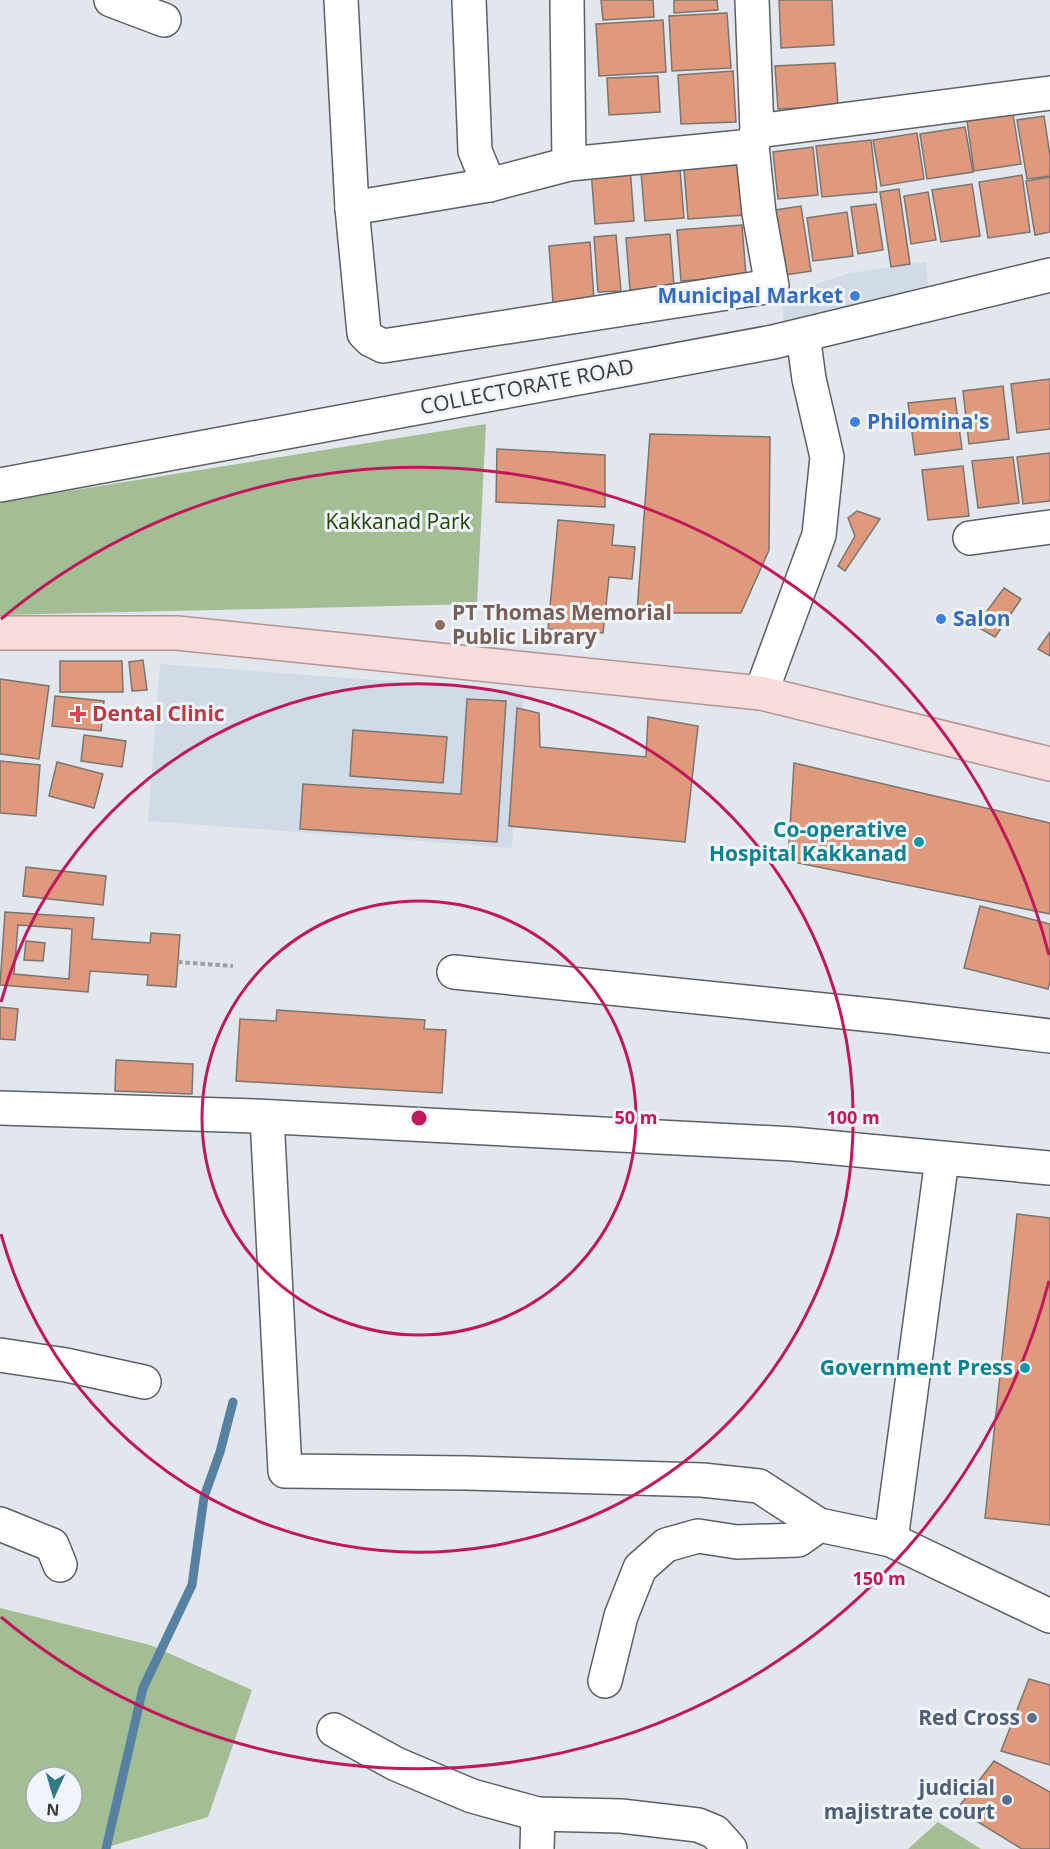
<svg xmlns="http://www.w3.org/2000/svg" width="1050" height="1849" font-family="'Open Sans',sans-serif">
<rect width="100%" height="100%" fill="#e2e7ed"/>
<g fill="#d1dbe7">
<path d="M926 262 929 296 785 330 781 295 850 273Z"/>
<path d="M160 664 524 691 512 848 148 821Z"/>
</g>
<g fill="#a3be94" fill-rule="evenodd">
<path d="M486 424 477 604 0 615V502Z"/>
<path d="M0 1608 150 1645 252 1690 208 1817 101 1849H0ZM36 1777H72V1813H36Z"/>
<path d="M938 1822 981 1849H908Z"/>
</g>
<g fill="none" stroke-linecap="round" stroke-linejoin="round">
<path stroke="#5681a2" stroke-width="9" d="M106 1849 143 1688 192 1585 204 1497 220 1452 233 1402"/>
</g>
<g fill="#df997c" stroke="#7b7471" stroke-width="1.5" fill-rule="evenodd">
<path d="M601 0H653L654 17 603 20Z"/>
<path d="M674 0H717L718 10 674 13Z"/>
<path d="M779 0H832L834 45 781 48Z"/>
<path d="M727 13 731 68 672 71 669 16Z"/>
<path d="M663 20 666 72 599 76 596 24Z"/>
<path d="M835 63 838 106 778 109 775 66Z"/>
<path d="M733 71 736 122 681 124 678 75Z"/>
<path d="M658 76 660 112 609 115 607 78Z"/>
<path d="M1013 114 1021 164 974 171 967 121Z"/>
<path d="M1044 116 1050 156V176L1027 179 1017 120Z"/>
<path d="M965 127 973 172 927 179 920 134Z"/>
<path d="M917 133 924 179 881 186 873 140Z"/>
<path d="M871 140 877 192 822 197 816 146Z"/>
<path d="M813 147 818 195 778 199 773 152Z"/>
<path d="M740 154 745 215 688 219 683 158Z"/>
<path d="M630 167 634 221 595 224 591 170Z"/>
<path d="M680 169 684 218 645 221 641 172Z"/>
<path d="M1022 175 1030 232 988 238 979 182Z"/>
<path d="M1050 177V232L1035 235 1026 181Z"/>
<path d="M972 184 980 236 941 242 932 190Z"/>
<path d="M899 189 910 264 891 267 880 192Z"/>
<path d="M928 192 936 240 911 244 904 196Z"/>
<path d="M876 204 883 250 858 254 851 207Z"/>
<path d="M801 206 811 271 779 276 769 211Z"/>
<path d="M847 212 853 256 813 261 807 218Z"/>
<path d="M742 225 746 276 681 281 677 230Z"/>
<path d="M670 234 674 286 630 290 626 238Z"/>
<path d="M616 235 621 291 598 292 594 237Z"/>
<path d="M590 242 594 300 553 303 549 246Z"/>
<path d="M1050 379V429L1017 433 1011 384Z"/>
<path d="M1003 386 1009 439 969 444 963 391Z"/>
<path d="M955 398 962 449 915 455 908 403Z"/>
<path d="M650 434 770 437 769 550 741 613H637Z"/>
<path d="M497 449 605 455V507L496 502Z"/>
<path d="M1050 453V501L1023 504 1017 457Z"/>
<path d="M1013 457 1019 503 978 508 972 461Z"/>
<path d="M963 466 969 516 928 520 922 470Z"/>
<path d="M857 511 880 519 845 571 838 566 855 536 848 518Z"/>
<path d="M558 520 614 525 612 545 635 547 632 579 609 577 603 633 548 629Z"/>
<path d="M1004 588 1021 599 995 637 976 626Z"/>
<path d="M1050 632V656L1038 649Z"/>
<path d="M143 660 147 690 132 691 129 662Z"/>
<path d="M60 661H122L123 692H60Z"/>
<path d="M0 679 49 686 39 759 0 754Z"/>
<path d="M55 696 104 701 101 731 52 726Z"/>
<path d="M467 699 506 701 497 842 300 829 303 784 461 794Z"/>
<path d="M517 708 539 713 540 747 646 757 648 717 698 726 685 842 509 826Z"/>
<path d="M353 730 447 737 443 783 350 776Z"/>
<path d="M84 735 126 741 122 767 81 761Z"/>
<path d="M0 761 40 765 36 816 0 813Z"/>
<path d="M57 762 103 774 94 808 49 796Z"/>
<path d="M794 763 1050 823V914L788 861Z"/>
<path d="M26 867 106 876 103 905 23 896Z"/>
<path d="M980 906 1050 924V981L1048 989 964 968Z"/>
<path d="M5 912 94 918 92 939 150 943 151 933 180 935 176 987 147 985 148 975 90 971 88 992 0 985ZM18 925 72 929 69 979 14 974Z"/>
<path d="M26 941 45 943 43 961 24 960Z"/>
<path d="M0 1007 18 1009 15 1040 0 1039Z"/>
<path d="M277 1010 425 1020 424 1029 446 1030 442 1093 236 1081 240 1019 276 1021Z"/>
<path d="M116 1060 193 1064 192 1094 115 1091Z"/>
<path d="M1017 1214 1050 1218V1525L985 1518Z"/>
<path d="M1029 1679 1050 1685V1765L1001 1751Z"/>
<path d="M994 1761 1050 1792V1849H1022L957 1809Z"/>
</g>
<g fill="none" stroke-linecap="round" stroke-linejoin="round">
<defs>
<g id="minor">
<path d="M111 0 164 20"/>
<path d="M341 0 352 208 364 333 371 340 383 346 772 286 759 213 752 146 757 131 752 0"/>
<path d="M469 0 475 151 489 185"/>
<path d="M567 0 569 164"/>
<path d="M757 131 1050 93"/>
<path d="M352 208 489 185 569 164 752 146"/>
<path d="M0 485 773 342 1050 275"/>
<path d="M970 538 1050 527"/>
<path d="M761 693 819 535 827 457 809 379 803 335"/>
<path d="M454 972 892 1017 1050 1036"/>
<path d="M0 1108 256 1116 793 1144 1050 1168"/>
<path d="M267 1117 285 1471 467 1473 702 1480 759 1486 819 1525"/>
<path d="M0 1355 66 1365 144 1382"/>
<path d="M0 1524 52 1545 60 1565"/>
<path d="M891 1540 942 1159"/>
<path d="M605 1681 621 1616 640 1568 666 1545 698 1536 737 1542 798 1540 819 1525 891 1540 1050 1616"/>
<path d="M334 1730 396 1764 472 1796 538 1814 621 1816 698 1825 715 1832 730 1849"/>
<path d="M537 1849 538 1814"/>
</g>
<path id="major" d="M0 633H177L761 693 1050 764"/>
</defs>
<use href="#minor" stroke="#5c6065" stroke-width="36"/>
<use href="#major" stroke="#b59494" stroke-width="36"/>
<path stroke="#9c9fa4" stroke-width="4" stroke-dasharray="4.5 3" stroke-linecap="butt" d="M178 962 233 966"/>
<use href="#minor" stroke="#fff" stroke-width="33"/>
<use href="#major" stroke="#fbdcdc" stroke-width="33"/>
</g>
<g fill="none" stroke="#c2185b" stroke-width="3">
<circle cx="419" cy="1118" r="217"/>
<path d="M1 1002A434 434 0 1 1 1 1234"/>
<path d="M1049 1281A651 651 0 0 1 1 1617M1 619A651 651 0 0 1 1049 955"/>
</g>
<g fill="#3f7fe0" stroke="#f0f4fb" stroke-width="2">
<circle cx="855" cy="296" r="6"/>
<circle cx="855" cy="422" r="6"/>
<circle cx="941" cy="619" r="6"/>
</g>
<circle fill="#8d6e63" stroke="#f0f4fb" stroke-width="2" cx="440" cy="625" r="6"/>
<path fill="#e0444e" stroke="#f0f4fb" stroke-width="2" d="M75 705h6v6h6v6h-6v6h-6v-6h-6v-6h6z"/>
<g fill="#0f9aa8" stroke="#f0f4fb" stroke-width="2">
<circle cx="919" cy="842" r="6"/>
<circle cx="1025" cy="1368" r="6"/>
</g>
<g fill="#5c6f8a" stroke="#f0f4fb" stroke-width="2">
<circle cx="1032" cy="1718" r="6"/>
<circle cx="1007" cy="1800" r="6"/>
</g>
<g text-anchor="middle" stroke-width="6" stroke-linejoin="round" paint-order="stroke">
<g font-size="21" font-weight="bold" fill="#366cbe" stroke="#f0f4fb" text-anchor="start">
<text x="843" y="303" text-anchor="end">Municipal Market</text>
<text x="867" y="429">Philomina's</text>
<text x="953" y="626">Salon</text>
</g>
<g font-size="21" fill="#383a3c" stroke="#f0f4fb">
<text transform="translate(527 387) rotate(-11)" y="7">COLLECTORATE ROAD</text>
</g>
<g font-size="21" fill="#224401" stroke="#f0f4fb">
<text x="398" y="529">Kakkanad Park</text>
</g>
<g font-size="21" font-weight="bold" fill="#785e54" stroke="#f0f4fb" text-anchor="start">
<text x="452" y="620">PT Thomas Memorial<tspan x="452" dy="24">Public Library</tspan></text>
</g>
<g font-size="21" font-weight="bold" fill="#be3a42" stroke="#f0f4fb" text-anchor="start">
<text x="92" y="721">Dental Clinic</text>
</g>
<g font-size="21" font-weight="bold" fill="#0d838f" stroke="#f0f4fb" text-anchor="end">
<text x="907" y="837">Co-operative<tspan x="907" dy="24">Hospital Kakkanad</tspan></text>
<text x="1013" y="1375">Government Press</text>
</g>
<g font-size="21" font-weight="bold" fill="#4e5e75" stroke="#f0f4fb" text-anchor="end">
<text x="1020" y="1725">Red Cross</text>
<text x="995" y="1795">judicial<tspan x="995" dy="24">majistrate court</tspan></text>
</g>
</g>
<circle cx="419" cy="1118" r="9" fill="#c2185b" stroke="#f0f4fb" stroke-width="3"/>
<g font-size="18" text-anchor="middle" font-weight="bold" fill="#c2185b" stroke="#f0f4fb" stroke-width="6" stroke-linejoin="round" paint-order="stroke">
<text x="636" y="1124">50 m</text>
<text x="853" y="1124">100 m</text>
<text x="879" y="1585">150 m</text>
</g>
<g transform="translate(54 1795) rotate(184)"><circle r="28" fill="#f0f4fb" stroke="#a6aaaf" stroke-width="1.5"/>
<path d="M0-4.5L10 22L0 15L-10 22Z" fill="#347a87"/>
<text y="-9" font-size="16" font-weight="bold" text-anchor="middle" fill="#383a3c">N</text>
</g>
</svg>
